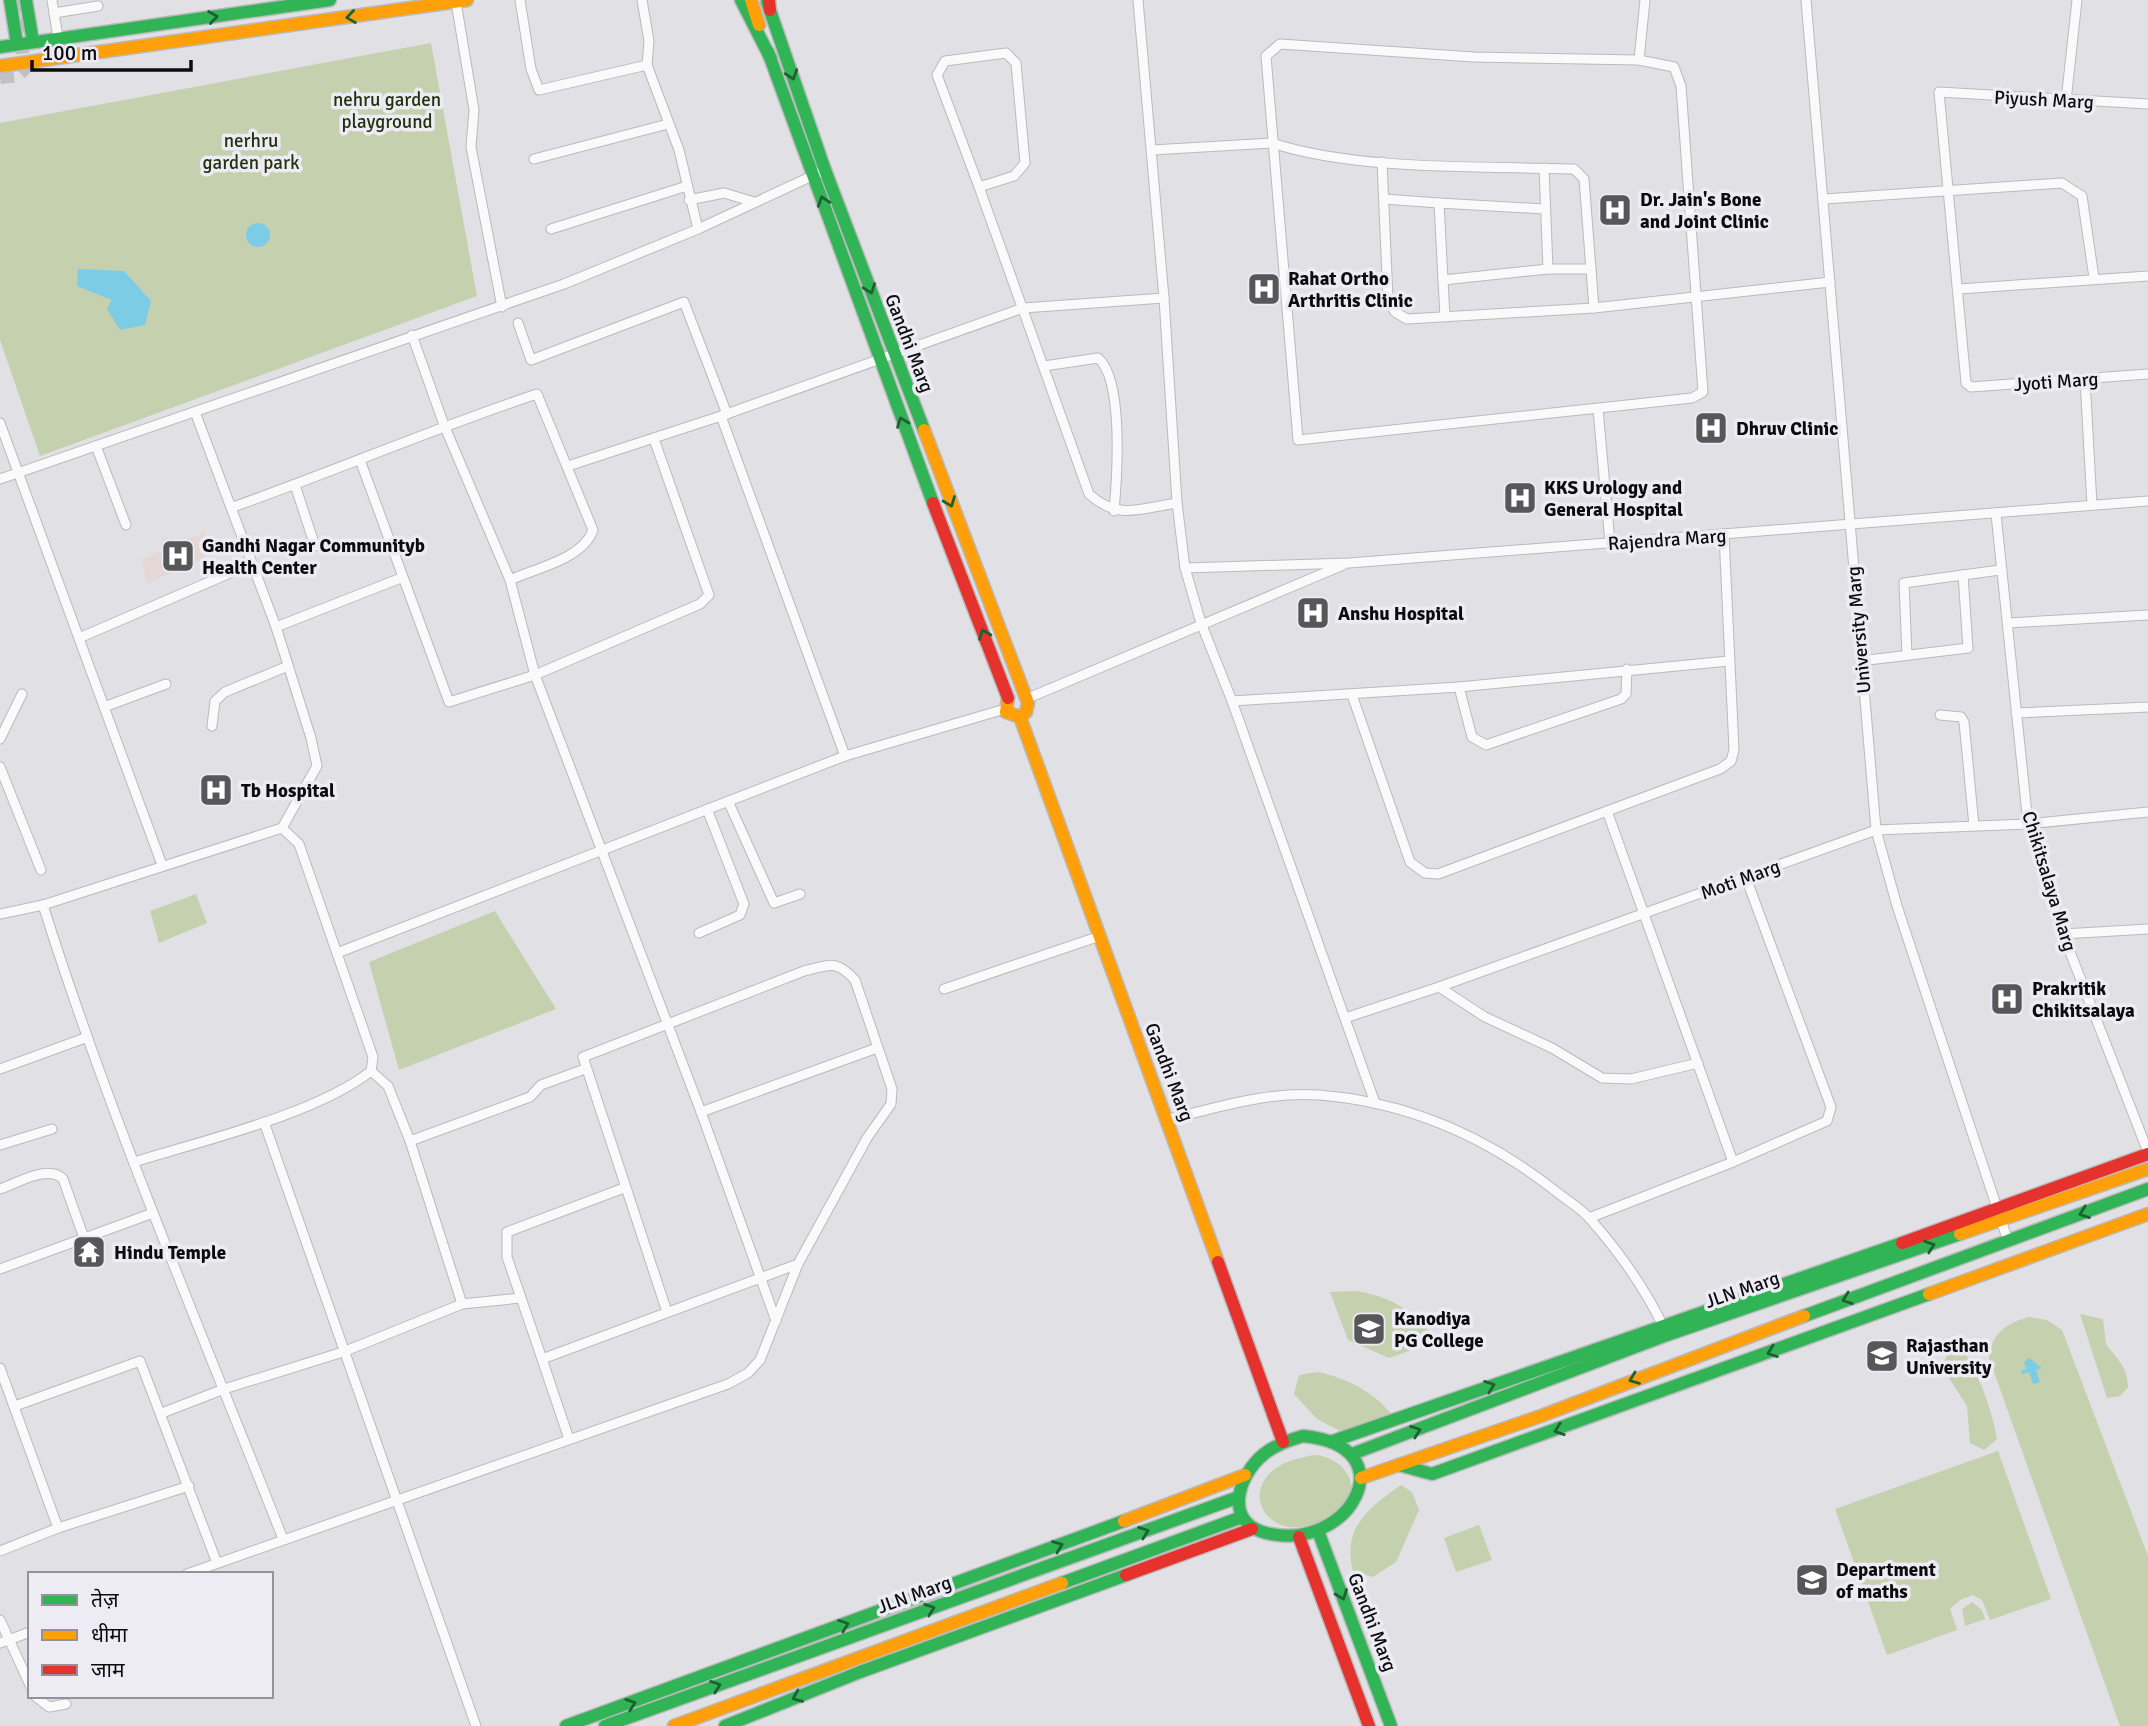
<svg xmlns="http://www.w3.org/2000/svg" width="2148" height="1726" font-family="Signika,'Noto Sans Devanagari',sans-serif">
<rect width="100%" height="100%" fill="#e1e0e5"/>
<path fill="#e5d7d6" d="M205 532 213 551 206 554 207 558 148 583 141 560Z"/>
<g fill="#c5d0af">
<path d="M431 43 477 296 40 456 0 340V123Z"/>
<path d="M196 894 207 923 159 943 150 911Z"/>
<path d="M495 911 556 1009 399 1070 369 962Z"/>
<path d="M1356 1291C1393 1297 1414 1311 1436 1341L1389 1358 1348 1340 1330 1292Z"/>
<path d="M2080 1314 2103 1319 2106 1344C2116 1358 2128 1367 2128 1387L2120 1396 2107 1398Z"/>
<path d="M2029 1317 2047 1320 2062 1330 2148 1556V1726H2120L1989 1358C1991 1333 2007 1323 2029 1317Z"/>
<path d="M1955 1349 1962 1350C1977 1366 1994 1417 1997 1439L1984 1450 1970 1443 1967 1406 1942 1367 1948 1353Z"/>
<path d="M1318 1372C1346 1378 1377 1393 1393 1417L1344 1433 1317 1419 1294 1394 1299 1375Z"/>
<path d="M1998 1451 2051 1599 1990 1620 1982 1600 1973 1595 1960 1600 1950 1609 1957 1630 1887 1655 1835 1509Z"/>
<path d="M1316 1455C1341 1458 1364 1482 1343 1507 1332 1520 1300 1531 1284 1526 1256 1517 1251 1486 1275 1469 1287 1460 1302 1457 1316 1455Z"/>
<path d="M1401 1485 1412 1492 1419 1510 1396 1562 1373 1577 1353 1572C1342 1528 1367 1509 1401 1485Z"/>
<path d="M1479 1525 1492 1560 1456 1572 1444 1538Z"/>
<path d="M1972 1602 1982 1610 1985 1619 1965 1626 1962 1609Z"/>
</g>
<g fill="#7ccce6">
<circle cx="258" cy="235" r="12"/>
<path d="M78 269 124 271 151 301 145 325 120 330 107 309 112 300 77 286Z"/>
<path d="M2029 1358 2042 1368 2036 1370 2040 1382 2033 1384 2029 1372 2022 1374 2021 1370 2026 1369 2024 1362Z"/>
</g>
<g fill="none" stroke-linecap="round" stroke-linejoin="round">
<path stroke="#c1c0c5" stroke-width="14" stroke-dasharray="14 7" stroke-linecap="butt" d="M0 77 18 75 24 69 17 0"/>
<defs>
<g id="street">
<path d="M52 0 58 38"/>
<path d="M520 0 531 69 539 90 647 65 679 150 698 229"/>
<path d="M642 0 649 41 647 65"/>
<path d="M1138 0 1164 298 1177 503 1185 568 1201 623 1232 701 1375 1103"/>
<path d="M1806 0 1876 830 1897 906 2008 1241"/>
<path d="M456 2 474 110 471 147 502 307"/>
<path d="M54 13 98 6"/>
<path d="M1280 44 1474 57 1639 60 1674 67 1681 86 1703 392 1692 398 1298 440 1266 56Z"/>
<path d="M1639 60 1645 0"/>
<path d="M2066 101 2077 0"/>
<path d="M2148 104 1939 92 1966 383 1971 387 2148 374"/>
<path d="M1152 150 1272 143C1357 171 1483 166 1574 169L1584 179 1594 308"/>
<path d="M534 159 668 124"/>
<path d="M1382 162 1388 299 1395 312 1407 319 1594 308 1830 282"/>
<path d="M979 187 937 75 945 61 1006 53 1016 63 1025 163 1014 176 979 187 1089 494C1119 521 1141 508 1177 503"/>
<path d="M1384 199 1439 203 1443 280"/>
<path d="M1824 199 2062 183 2082 196 2094 278"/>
<path d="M689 200 724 193 754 202"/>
<path d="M1439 203 1544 209"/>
<path d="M551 229 687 186"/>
<path d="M1548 269H1591"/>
<path d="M1959 289 2148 276"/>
<path d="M1445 317 1443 280 1548 269 1544 168"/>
<path d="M518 323 531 360 684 302 727 414"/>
<path d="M412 335 444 425 510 580 535 675 701 1112 776 1321"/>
<path d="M1044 366 1098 358C1124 379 1117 478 1114 511"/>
<path d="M2085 379 2092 505"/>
<path d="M1598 409 1610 543"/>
<path d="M195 412 276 627 311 738 317 766 282 828"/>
<path d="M721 416 845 756"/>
<path d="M0 423 162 865"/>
<path d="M96 446 126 525"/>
<path d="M360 460 449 702 535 675 700 604 709 595 654 439"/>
<path d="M568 466 721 416 1023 308 1164 298"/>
<path d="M0 479 564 284 698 229 825 170"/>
<path d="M295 485 315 546"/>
<path d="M233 507C335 471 434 428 537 394L593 530C583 559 536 568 510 580"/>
<path d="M1996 514 2028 824 2063 934 2148 1152"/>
<path d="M1185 568 1349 563 2148 501"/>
<path d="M1963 575 2000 570"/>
<path d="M2008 623 2148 615"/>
<path d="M276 627 401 578"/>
<path d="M79 638 251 564"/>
<path d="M1860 661 1968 648 1963 575 1904 583 1907 655"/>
<path d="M1459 687 1472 737 1486 745 1621 699 1626 694 1627 669"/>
<path d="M1352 695 1410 862 1425 873 1438 874 1720 769 1731 761 1734 750 1724 534"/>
<path d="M1026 699 1343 565"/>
<path d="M1232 701 1459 687 1729 661"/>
<path d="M104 707 166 684"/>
<path d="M2016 713 2148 707"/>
<path d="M1940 715 1961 717 1964 722 1974 826"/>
<path d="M212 726 215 701 225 692 288 666"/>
<path d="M0 739 22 694"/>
<path d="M0 767 41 870"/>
<path d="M728 801 774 903 800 894"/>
<path d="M1607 811 1733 1162"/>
<path d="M0 914 43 905"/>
<path d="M699 933 740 915 744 904 707 809"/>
<path d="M2063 934 2148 929"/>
<path d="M337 953 845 756 1005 709"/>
<path d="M1439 987 1485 1017 1552 1048 1602 1078 1631 1079 1698 1063"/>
<path d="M944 989 1100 936"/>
<path d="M1345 1018 1439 987 1876 830 2028 824 2148 812"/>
<path d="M0 1069 85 1038"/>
<path d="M701 1112 877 1048"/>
<path d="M1168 1119C1218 1108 1267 1091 1319 1095 1408 1102 1489 1138 1558 1193 1568 1201 1582 1209 1591 1220 1620 1253 1646 1290 1665 1330"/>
<path d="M264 1122 476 1726"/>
<path d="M410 1141 530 1097 541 1085 585 1069"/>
<path d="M0 1145 52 1129"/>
<path d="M134 1162C201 1141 317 1114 371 1071L373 1057 299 844 282 828 43 905C111 1121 200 1328 283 1539"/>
<path d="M624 1188 507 1232V1257L542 1359 798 1264"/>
<path d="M0 1189C18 1183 48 1164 63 1179L84 1238"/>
<path d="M1589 1218 1733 1162 1827 1121 1831 1107 1746 878"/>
<path d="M0 1269 153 1213"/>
<path d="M462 1304 521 1298"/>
<path d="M542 1359 569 1439"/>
<path d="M0 1368 58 1528"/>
<path d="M15 1406 140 1361 217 1563"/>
<path d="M162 1413 224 1389 343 1352 462 1304 410 1141 388 1086 371 1071"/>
<path d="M0 1551 58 1528 189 1486"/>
<path d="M187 1574 728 1384 748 1373 760 1360 798 1264 867 1138 891 1104 892 1089 855 980C836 959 829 965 804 971L583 1057 667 1312"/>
<path d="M0 1620 30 1685"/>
<path d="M0 1643 30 1632"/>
<path d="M35 1696 49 1707 66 1704"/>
</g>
<g id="fast">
<path d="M10 0 17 44"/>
<path d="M26 0 33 42"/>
<path d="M741 0 771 59"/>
<path d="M767 2 825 170 924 430"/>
<path d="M0 47 330 0"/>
<path d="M768 52 933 503"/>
<path d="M1804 1316 2148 1189"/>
<path d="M1303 1436C1409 1446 1350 1554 1266 1533 1223 1522 1238 1475 1264 1454 1275 1445 1289 1440 1303 1436Z"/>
<path d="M1333 1441 1902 1243"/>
<path d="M1352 1454 1667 1335 1960 1234"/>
<path d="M1399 1465 1432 1474 1929 1294"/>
<path d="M1318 1531 1391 1726"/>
<path d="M1062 1583 1242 1517"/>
<path d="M566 1726 1124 1521"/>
<path d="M605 1726 1236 1498"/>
<path d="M725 1726 860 1672 1126 1575"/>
</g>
<g id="slow">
<path d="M751 0 759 25"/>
<path d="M0 66 467 0"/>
<path d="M924 430 1028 703 1026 712 1020 717"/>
<path d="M1008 698 1006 712 1020 717"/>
<path d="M1020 717 1218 1262"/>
<path d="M1960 1234 2148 1169"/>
<path d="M1929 1294 2148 1214"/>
<path d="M1361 1478 1541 1416 1804 1316"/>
<path d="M1124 1521 1245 1475"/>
<path d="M674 1726 1062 1583"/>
</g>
<g id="jam">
<path d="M769 0 770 10"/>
<path d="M933 503 1008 698"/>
<path d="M1902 1243 2148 1154"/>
<path d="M1218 1262 1283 1442"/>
<path d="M1299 1537 1369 1726"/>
<path d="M1126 1575 1252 1529"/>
</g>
</defs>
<use href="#street" stroke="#bababd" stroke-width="11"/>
<use href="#fast" stroke="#bababd" stroke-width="15"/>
<use href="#slow" stroke="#bababd" stroke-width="15"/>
<use href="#jam" stroke="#bababd" stroke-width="15"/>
<use href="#street" stroke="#fafafb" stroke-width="9"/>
<use href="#fast" stroke="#30b455" stroke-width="12"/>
<use href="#slow" stroke="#ff9f0a" stroke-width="12"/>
<use href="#jam" stroke="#e5322d" stroke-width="12"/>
</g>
<defs><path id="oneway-chevron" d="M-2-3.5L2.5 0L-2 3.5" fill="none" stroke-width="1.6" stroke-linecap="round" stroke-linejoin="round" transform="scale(1.75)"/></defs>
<g stroke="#1e6032">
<use href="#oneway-chevron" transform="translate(213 17) rotate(-8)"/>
<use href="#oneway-chevron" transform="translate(351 17) rotate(172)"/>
<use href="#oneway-chevron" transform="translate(792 75) rotate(71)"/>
<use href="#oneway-chevron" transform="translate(823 201) rotate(-109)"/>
<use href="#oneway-chevron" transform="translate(870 289) rotate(70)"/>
<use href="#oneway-chevron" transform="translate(902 422) rotate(-111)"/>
<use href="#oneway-chevron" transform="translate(950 502) rotate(69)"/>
<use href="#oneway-chevron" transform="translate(984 634) rotate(-111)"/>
<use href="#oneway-chevron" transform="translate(2084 1213) rotate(160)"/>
<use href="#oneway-chevron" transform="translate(1930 1246) rotate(-19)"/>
<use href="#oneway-chevron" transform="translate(1847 1299) rotate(160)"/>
<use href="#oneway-chevron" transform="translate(1772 1352) rotate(160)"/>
<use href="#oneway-chevron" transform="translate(1634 1379) rotate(159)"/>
<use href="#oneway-chevron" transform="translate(1490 1386) rotate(-20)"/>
<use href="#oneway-chevron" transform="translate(1559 1430) rotate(161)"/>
<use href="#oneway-chevron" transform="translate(1416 1431) rotate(-20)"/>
<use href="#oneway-chevron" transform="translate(1144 1532) rotate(-20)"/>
<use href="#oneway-chevron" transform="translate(1058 1546) rotate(-21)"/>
<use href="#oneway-chevron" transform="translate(1342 1595) rotate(69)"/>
<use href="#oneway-chevron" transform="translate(930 1609) rotate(-20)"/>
<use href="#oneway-chevron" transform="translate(844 1625) rotate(-20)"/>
<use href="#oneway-chevron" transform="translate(716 1686) rotate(-20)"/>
<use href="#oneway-chevron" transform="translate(797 1697) rotate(158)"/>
<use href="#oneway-chevron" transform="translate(631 1704) rotate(-19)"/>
</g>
<defs>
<symbol id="hospital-square" viewBox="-11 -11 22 22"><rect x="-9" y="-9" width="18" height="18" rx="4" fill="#575659" stroke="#edecf4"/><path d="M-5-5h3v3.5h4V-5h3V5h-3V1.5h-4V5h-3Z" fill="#fff"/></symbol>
<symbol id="temple-square" viewBox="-11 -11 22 22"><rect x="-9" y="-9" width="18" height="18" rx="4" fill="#575659" stroke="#edecf4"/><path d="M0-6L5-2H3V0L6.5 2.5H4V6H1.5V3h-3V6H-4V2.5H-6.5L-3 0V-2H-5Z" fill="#fff"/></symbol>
<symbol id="university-square" viewBox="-11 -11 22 22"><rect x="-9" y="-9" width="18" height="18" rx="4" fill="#575659" stroke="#edecf4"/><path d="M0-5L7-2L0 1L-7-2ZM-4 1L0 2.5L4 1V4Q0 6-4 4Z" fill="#fff"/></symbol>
</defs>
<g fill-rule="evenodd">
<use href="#hospital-square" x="1596" y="191" width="38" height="38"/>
<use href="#hospital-square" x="1245" y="270" width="38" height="38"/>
<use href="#hospital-square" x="1692" y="409" width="38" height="38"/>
<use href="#hospital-square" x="1501" y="479" width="38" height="38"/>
<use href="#hospital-square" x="159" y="537" width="38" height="38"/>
<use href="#hospital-square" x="1294" y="594" width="38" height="38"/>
<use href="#hospital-square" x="197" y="771" width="38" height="38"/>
<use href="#hospital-square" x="1988" y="980" width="38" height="38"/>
<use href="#temple-square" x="70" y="1233" width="38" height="38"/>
<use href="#university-square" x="1350" y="1310" width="38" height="38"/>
<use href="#university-square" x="1863" y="1337" width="38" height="38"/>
<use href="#university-square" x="1793" y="1561" width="38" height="38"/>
</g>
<g text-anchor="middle" stroke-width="7" stroke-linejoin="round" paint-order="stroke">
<g font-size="19" fill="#25300c" stroke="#edecf4">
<text x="387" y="106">nehru garden<tspan x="387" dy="22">playground</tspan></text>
<text x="251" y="147">nerhru<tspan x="251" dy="22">garden park</tspan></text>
</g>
<g font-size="19" fill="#0c0b0e" stroke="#edecf4">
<text transform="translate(2044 99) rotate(3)" y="7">Piyush Marg</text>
<text transform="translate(910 343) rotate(69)" y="7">Gandhi Marg</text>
<text transform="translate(2056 381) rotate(-4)" y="7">Jyoti Marg</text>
<text transform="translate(1667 539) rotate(-4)" y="7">Rajendra Marg</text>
<text transform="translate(1858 630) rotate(-95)" y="7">University Marg</text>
<text transform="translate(1740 879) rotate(-20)" y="7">Moti Marg</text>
<text transform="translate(2050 881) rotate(73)" y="7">Chikitsalaya Marg</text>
<text transform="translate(1170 1072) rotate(69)" y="7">Gandhi Marg</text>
<text transform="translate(1742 1289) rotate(-19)" y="7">JLN Marg</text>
<text transform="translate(914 1594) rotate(-20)" y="7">JLN Marg</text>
<text transform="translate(1373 1622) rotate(69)" y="7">Gandhi Marg</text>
</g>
<g font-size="19" font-weight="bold" fill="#0c0b0e" stroke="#edecf4" text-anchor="start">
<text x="1640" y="206">Dr. Jain's Bone<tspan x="1640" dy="22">and Joint Clinic</tspan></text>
<text x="1288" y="285">Rahat Ortho<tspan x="1288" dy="22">Arthritis Clinic</tspan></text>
<text x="1736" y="435">Dhruv Clinic</text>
<text x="1544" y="494">KKS Urology and<tspan x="1544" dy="22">General Hospital</tspan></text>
<text x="202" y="552">Gandhi Nagar Communityb<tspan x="202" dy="22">Health Center</tspan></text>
<text x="1338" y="620">Anshu Hospital</text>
<text x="241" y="797">Tb Hospital</text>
<text x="2032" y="995">Prakritik<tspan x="2032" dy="22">Chikitsalaya</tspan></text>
<text x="114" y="1259">Hindu Temple</text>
<text x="1394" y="1325">Kanodiya<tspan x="1394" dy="22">PG College</tspan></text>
<text x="1906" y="1352">Rajasthan<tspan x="1906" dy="22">University</tspan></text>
<text x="1836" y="1576">Department<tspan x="1836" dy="22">of maths</tspan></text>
</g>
</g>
<rect x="28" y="1572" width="245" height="126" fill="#edecf4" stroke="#939298" stroke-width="2"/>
<rect x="42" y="1595" width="35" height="10" fill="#30b455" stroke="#939298" stroke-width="2"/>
<text x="91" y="1607" font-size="21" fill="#0c0b0e">तेज़</text>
<rect x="42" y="1630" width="35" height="10" fill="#ff9f0a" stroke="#939298" stroke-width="2"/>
<text x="91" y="1642" font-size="21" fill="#0c0b0e">धीमा</text>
<rect x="42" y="1665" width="35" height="10" fill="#e5322d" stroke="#939298" stroke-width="2"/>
<text x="91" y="1677" font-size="21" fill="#0c0b0e">जाम</text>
<path d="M32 60v10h159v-10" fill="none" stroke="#0c0b0e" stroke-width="3.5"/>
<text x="42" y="60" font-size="21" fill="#0c0b0e" stroke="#edecf4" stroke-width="5" paint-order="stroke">100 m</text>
</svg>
